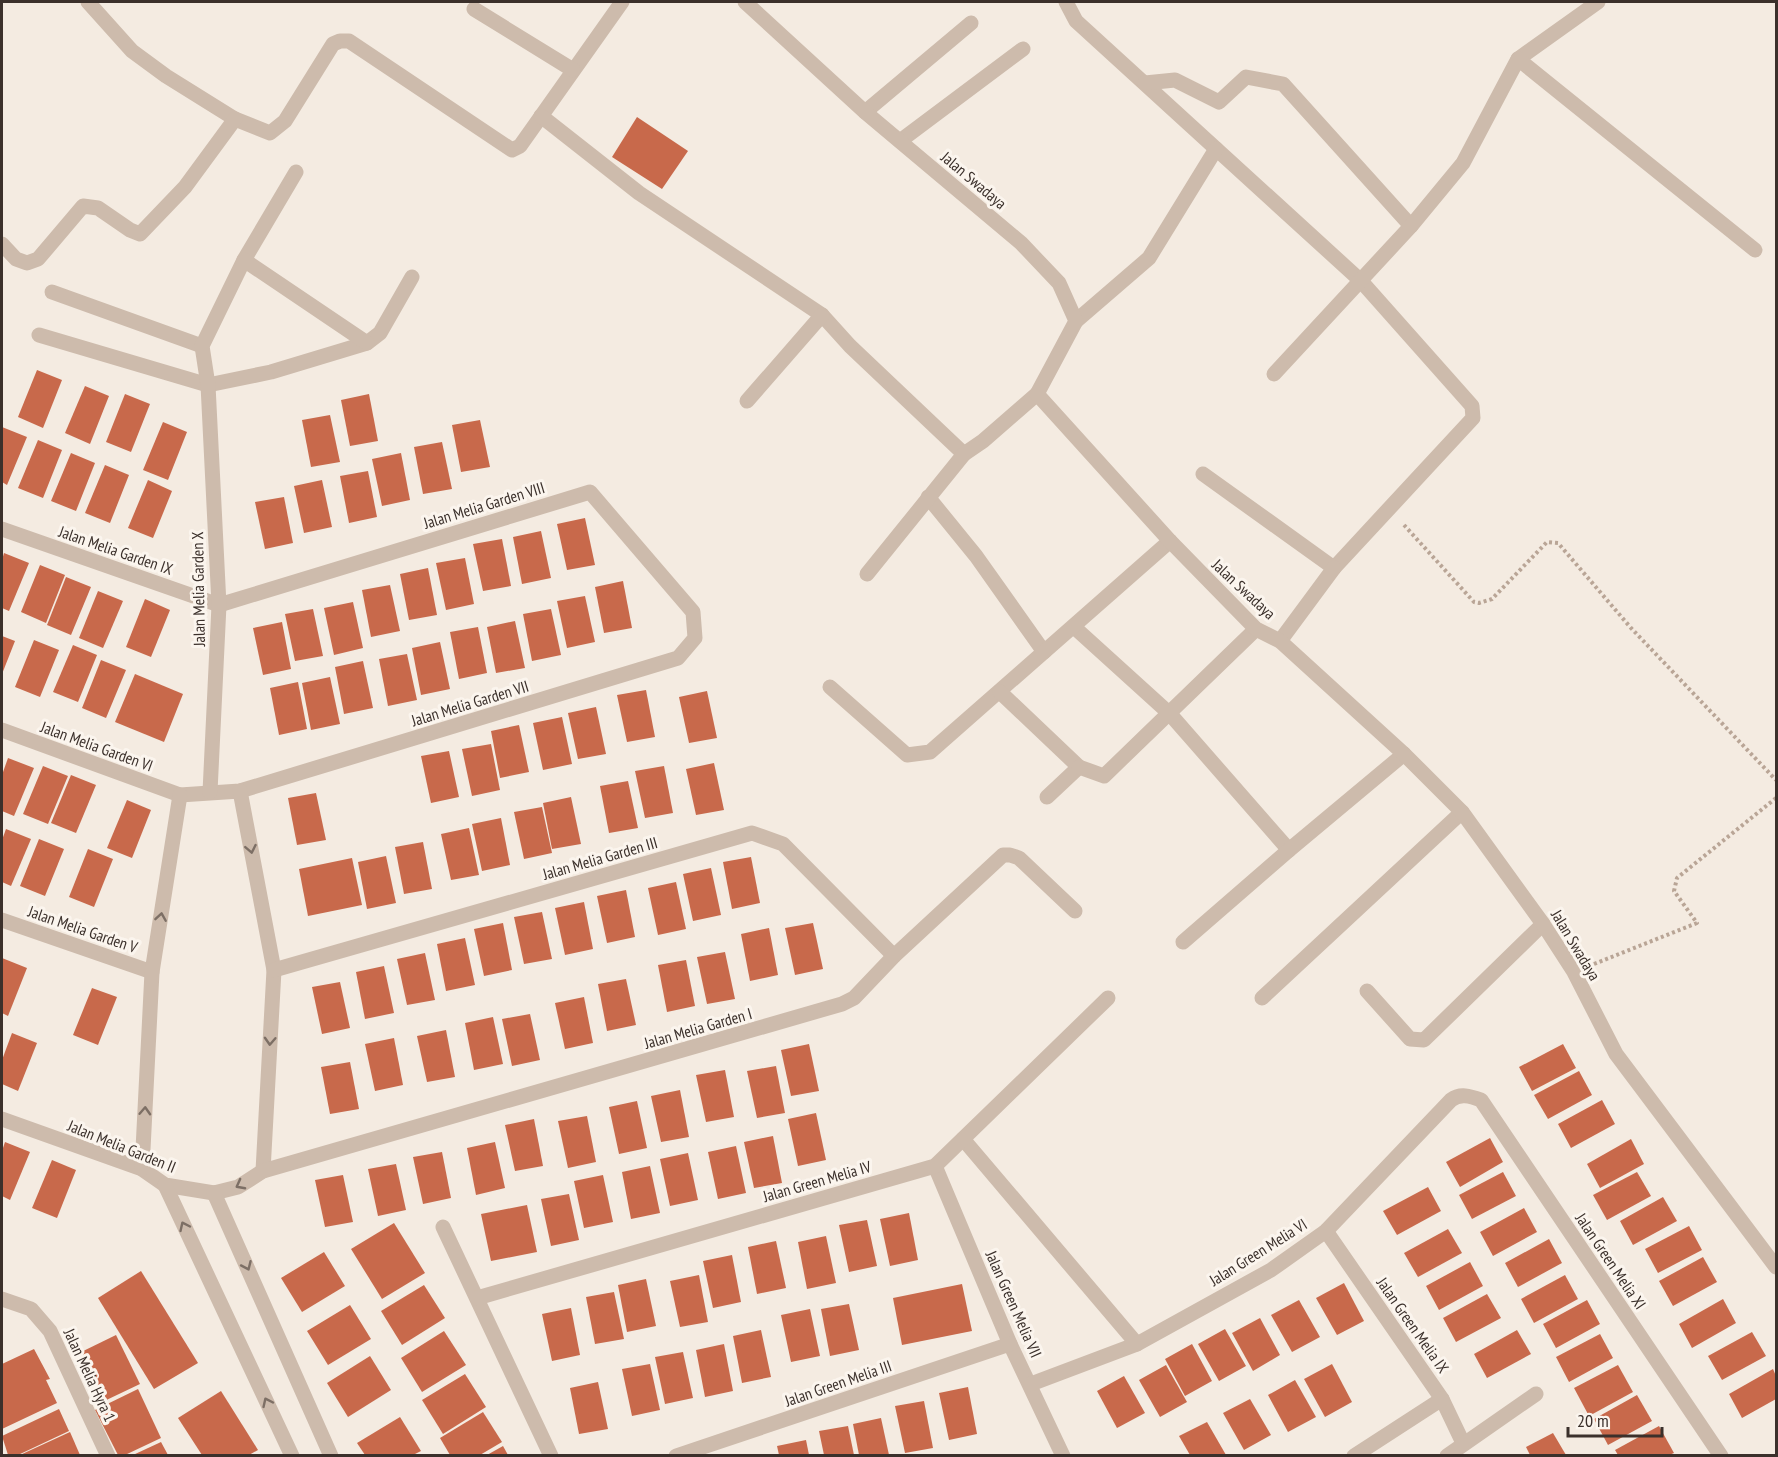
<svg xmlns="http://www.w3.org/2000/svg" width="1778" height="1457" font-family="'PT Sans Narrow',sans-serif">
<rect width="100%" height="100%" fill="#f4ebe1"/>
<g fill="#c8694b">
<path d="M637 117 688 151 662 189 612 157Z"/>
<path d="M37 370 62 380 43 428 18 417Z"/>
<path d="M85 386 109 396 90 444 65 433Z"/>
<path d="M125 394 150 404 131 452 106 442Z"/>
<path d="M369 394 378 441 350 446 341 400Z"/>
<path d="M330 415 340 462 311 467 302 420Z"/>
<path d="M480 420 490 467 461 472 452 425Z"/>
<path d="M163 422 187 432 168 480 143 470Z"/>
<path d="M2 427 27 437 7 485 2 482Z"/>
<path d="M38 440 62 450 43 498 18 488Z"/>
<path d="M442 442 452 489 423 494 414 447Z"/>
<path d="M71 453 95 463 76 511 51 501Z"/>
<path d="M401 453 410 500 382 506 372 459Z"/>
<path d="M105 465 129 475 110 523 85 513Z"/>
<path d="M368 471 377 517 349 523 340 476Z"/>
<path d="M148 480 172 491 153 538 128 528Z"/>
<path d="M322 480 332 527 304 533 294 486Z"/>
<path d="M284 497 293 543 265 549 255 502Z"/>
<path d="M585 518 595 565 567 570 557 524Z"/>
<path d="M541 531 551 578 522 584 513 537Z"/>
<path d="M502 539 511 586 483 591 473 544Z"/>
<path d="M4 553 29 563 9 611 2 608V560Z"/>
<path d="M465 558 474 604 446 610 436 563Z"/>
<path d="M40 565 65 575 46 623 21 612Z"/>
<path d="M428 568 437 615 409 620 400 574Z"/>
<path d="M66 577 91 587 71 635 47 625Z"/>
<path d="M623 581 632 628 604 633 595 587Z"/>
<path d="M390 585 400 631 371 637 362 590Z"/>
<path d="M98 591 123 601 103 648 79 638Z"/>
<path d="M585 596 595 642 567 648 557 601Z"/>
<path d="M145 599 170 610 151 657 126 647Z"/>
<path d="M353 602 363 648 334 655 324 608Z"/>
<path d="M313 609 323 656 295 661 285 614Z"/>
<path d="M551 609 561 655 532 661 523 614Z"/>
<path d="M515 621 525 668 496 673 487 627Z"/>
<path d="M282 622 291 669 263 675 253 628Z"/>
<path d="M478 627 487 673 459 679 450 632Z"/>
<path d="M2 636 15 641 2 674Z"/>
<path d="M34 640 59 650 40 697 15 687Z"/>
<path d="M440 642 450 689 421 695 412 648Z"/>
<path d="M73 645 97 655 78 702 53 692Z"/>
<path d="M407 654 417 700 388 706 379 659Z"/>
<path d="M101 660 126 670 106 718 82 708Z"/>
<path d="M363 661 373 708 344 714 335 667Z"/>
<path d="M135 674 183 694 164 742 115 722Z"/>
<path d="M330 677 340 724 311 730 302 683Z"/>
<path d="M298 682 307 729 279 735 270 688Z"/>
<path d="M646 690 655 737 627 742 617 695Z"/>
<path d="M707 691 717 738 689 743 679 697Z"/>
<path d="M596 707 606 754 578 759 568 713Z"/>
<path d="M562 717 572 764 543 770 533 723Z"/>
<path d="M519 725 529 772 500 778 491 731Z"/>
<path d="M491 744 500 790 472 796 462 749Z"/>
<path d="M449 751 459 797 431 803 421 756Z"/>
<path d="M8 758 34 768 14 816 2 811V775Z"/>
<path d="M714 763 724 810 696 815 686 769Z"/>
<path d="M43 766 68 776 48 824 23 814Z"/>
<path d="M664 766 673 813 645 818 635 771Z"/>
<path d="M71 775 96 785 76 833 51 823Z"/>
<path d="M628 781 638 828 609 833 600 786Z"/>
<path d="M316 793 326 840 297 845 288 798Z"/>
<path d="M571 797 581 844 552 849 543 803Z"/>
<path d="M127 800 151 810 132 858 107 848Z"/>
<path d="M542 807 552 853 524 859 514 812Z"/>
<path d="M501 818 510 865 482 871 472 824Z"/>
<path d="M469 828 479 875 451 880 441 834Z"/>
<path d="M6 829 31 839 11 886 2 882V840Z"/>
<path d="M39 839 64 849 45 896 20 886Z"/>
<path d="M423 842 432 889 404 894 395 847Z"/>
<path d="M88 849 113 859 94 907 69 897Z"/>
<path d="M386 856 396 903 367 909 358 862Z"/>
<path d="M751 857 760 903 732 909 723 862Z"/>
<path d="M352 858 362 905 308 916 299 869Z"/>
<path d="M711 868 721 915 693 921 683 874Z"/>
<path d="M676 882 686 929 658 935 648 888Z"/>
<path d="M626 890 635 937 607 943 597 896Z"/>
<path d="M584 902 593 949 565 955 555 908Z"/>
<path d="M542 912 552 959 524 964 514 917Z"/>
<path d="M503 923 512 970 484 976 474 929Z"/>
<path d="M813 923 823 969 795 975 785 928Z"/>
<path d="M769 928 778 975 750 981 741 934Z"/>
<path d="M465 938 475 985 446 991 437 944Z"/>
<path d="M725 952 735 999 707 1004 697 957Z"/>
<path d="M425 953 435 1000 407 1005 397 959Z"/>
<path d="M2 958 27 968 8 1016 2 1013Z"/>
<path d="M686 960 695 1006 667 1012 658 965Z"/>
<path d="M384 966 394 1013 365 1019 356 972Z"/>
<path d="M626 979 636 1025 607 1031 598 984Z"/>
<path d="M340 982 350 1028 322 1034 312 987Z"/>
<path d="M92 988 117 997 98 1045 73 1035Z"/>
<path d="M584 997 593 1043 565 1049 555 1003Z"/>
<path d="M530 1014 540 1060 512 1066 502 1019Z"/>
<path d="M493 1017 503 1064 474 1070 465 1023Z"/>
<path d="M446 1030 455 1077 427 1082 417 1036Z"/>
<path d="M12 1033 37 1043 18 1091 2 1084V1060Z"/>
<path d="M394 1038 403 1085 375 1091 365 1044Z"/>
<path d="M809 1044 819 1091 791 1096 781 1050Z"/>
<path d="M1563 1044 1576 1068 1532 1091 1519 1067Z"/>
<path d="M350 1062 359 1109 330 1114 321 1067Z"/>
<path d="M776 1066 785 1113 757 1118 747 1071Z"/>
<path d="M725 1070 734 1117 706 1122 696 1075Z"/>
<path d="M1579 1071 1592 1095 1548 1119 1534 1095Z"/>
<path d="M680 1090 689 1137 661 1142 651 1096Z"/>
<path d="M1602 1100 1615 1124 1571 1148 1558 1124Z"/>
<path d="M637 1101 647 1148 619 1154 609 1107Z"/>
<path d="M816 1113 826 1160 798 1166 788 1119Z"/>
<path d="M587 1116 596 1162 568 1168 558 1121Z"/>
<path d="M534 1119 543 1166 515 1171 505 1125Z"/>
<path d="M773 1136 782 1183 754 1188 744 1142Z"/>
<path d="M1490 1138 1503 1162 1460 1187 1446 1162Z"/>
<path d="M1631 1139 1644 1164 1600 1188 1587 1164Z"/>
<path d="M5 1142 30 1152 10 1200 2 1196V1151Z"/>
<path d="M495 1142 505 1188 476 1195 467 1148Z"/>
<path d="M736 1146 746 1193 718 1199 708 1152Z"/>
<path d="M442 1152 451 1198 423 1204 413 1157Z"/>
<path d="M688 1153 698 1200 670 1206 660 1159Z"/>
<path d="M52 1160 76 1170 57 1218 32 1208Z"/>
<path d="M396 1164 406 1210 378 1216 368 1169Z"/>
<path d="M650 1166 660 1213 631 1219 622 1172Z"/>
<path d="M1503 1172 1516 1196 1472 1219 1459 1195Z"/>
<path d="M1637 1172 1651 1196 1607 1220 1593 1195Z"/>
<path d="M343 1175 353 1222 325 1227 315 1180Z"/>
<path d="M603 1175 613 1222 584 1228 574 1181Z"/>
<path d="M1428 1187 1441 1211 1397 1235 1383 1211Z"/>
<path d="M569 1194 579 1240 551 1246 541 1199Z"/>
<path d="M1663 1197 1677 1221 1633 1245 1620 1221Z"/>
<path d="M527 1205 537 1252 491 1261 481 1214Z"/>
<path d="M1524 1208 1537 1232 1493 1256 1480 1232Z"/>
<path d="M909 1213 918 1260 890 1266 880 1219Z"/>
<path d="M867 1220 877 1266 849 1272 839 1225Z"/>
<path d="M394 1223 425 1273 382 1299 351 1249Z"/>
<path d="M1689 1226 1702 1250 1658 1273 1645 1249Z"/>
<path d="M1448 1229 1462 1253 1418 1277 1404 1253Z"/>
<path d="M826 1236 836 1283 807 1289 798 1242Z"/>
<path d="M1549 1239 1562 1263 1518 1287 1505 1263Z"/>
<path d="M776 1241 786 1288 757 1294 748 1247Z"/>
<path d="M324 1252 345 1286 302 1312 281 1278Z"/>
<path d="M732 1255 741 1302 713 1308 703 1261Z"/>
<path d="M1703 1257 1717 1282 1673 1306 1659 1281Z"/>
<path d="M1470 1262 1483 1286 1439 1310 1426 1286Z"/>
<path d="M141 1271 198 1363 154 1389 98 1298Z"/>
<path d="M699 1275 708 1322 680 1327 670 1281Z"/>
<path d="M1565 1275 1578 1299 1534 1323 1521 1299Z"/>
<path d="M646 1279 656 1326 627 1332 618 1285Z"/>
<path d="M1344 1283 1364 1321 1337 1335 1316 1298Z"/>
<path d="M962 1284 972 1331 902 1345 893 1298Z"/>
<path d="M424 1285 445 1318 402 1345 381 1311Z"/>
<path d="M614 1292 624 1339 595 1344 586 1297Z"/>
<path d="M1487 1294 1501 1318 1456 1342 1443 1318Z"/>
<path d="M1723 1299 1736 1323 1692 1348 1679 1324Z"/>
<path d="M1299 1300 1320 1337 1292 1352 1271 1315Z"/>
<path d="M1587 1300 1600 1324 1556 1348 1543 1324Z"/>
<path d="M849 1304 859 1350 830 1356 821 1309Z"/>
<path d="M350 1305 371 1339 328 1365 307 1331Z"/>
<path d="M571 1308 580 1355 552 1361 542 1314Z"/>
<path d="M810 1309 820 1356 791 1362 781 1315Z"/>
<path d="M1260 1318 1280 1355 1253 1371 1232 1333Z"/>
<path d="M1225 1329 1246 1366 1219 1381 1198 1344Z"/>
<path d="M761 1330 771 1377 742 1383 733 1336Z"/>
<path d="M1517 1330 1531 1354 1487 1378 1474 1354Z"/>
<path d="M444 1331 466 1365 422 1392 401 1358Z"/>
<path d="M1752 1332 1766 1356 1722 1380 1708 1356Z"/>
<path d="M1600 1334 1613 1358 1569 1382 1556 1357Z"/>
<path d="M116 1335 140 1384 98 1404 73 1356Z"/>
<path d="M724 1344 733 1391 705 1397 696 1350Z"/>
<path d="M1192 1344 1212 1381 1185 1396 1165 1359Z"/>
<path d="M34 1349 50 1379 46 1380 57 1403 2 1429V1364Z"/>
<path d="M683 1352 693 1398 665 1404 655 1357Z"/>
<path d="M370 1356 391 1390 348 1417 327 1383Z"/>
<path d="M650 1364 660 1410 632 1416 622 1369Z"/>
<path d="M1332 1364 1352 1402 1325 1417 1304 1379Z"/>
<path d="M1166 1365 1187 1402 1160 1417 1139 1380Z"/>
<path d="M1618 1365 1633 1392 1589 1416 1574 1388Z"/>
<path d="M1773 1369 1776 1376V1399L1742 1418 1729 1394Z"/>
<path d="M465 1374 486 1407 443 1434 422 1400Z"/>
<path d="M1124 1376 1145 1413 1117 1428 1097 1391Z"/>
<path d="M1295 1380 1316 1417 1288 1432 1268 1395Z"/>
<path d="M598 1382 608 1429 579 1434 570 1388Z"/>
<path d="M968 1387 977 1434 949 1440 939 1393Z"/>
<path d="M138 1389 161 1438 125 1455H118L95 1410Z"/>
<path d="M221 1391 258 1450 249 1455H202L178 1418Z"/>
<path d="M1637 1395 1652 1421 1608 1445 1594 1419Z"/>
<path d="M1250 1399 1271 1435 1244 1450 1223 1413Z"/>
<path d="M924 1401 933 1448 905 1453 895 1406Z"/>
<path d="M59 1409 69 1431 18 1455H8L2 1436Z"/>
<path d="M483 1412 502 1442 480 1455H450L440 1438Z"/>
<path d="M400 1417 421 1451 413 1455H365L357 1443Z"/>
<path d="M881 1418 889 1455H859L853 1424Z"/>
<path d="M1207 1422 1226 1455H1190L1179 1436Z"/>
<path d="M848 1426 854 1455H824L819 1431Z"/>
<path d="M1659 1426 1674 1453 1669 1455H1618L1615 1450Z"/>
<path d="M70 1432 80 1455H20Z"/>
<path d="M1553 1433 1566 1455H1530L1526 1447Z"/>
<path d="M806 1440 809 1455H779L777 1446Z"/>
<path d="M161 1442 168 1455H133Z"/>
<path d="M503 1446 508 1455H487Z"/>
</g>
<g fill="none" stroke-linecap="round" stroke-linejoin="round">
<g stroke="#b9a596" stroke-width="4" stroke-dasharray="3 3" stroke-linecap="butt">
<path d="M1404 525 1474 602 1479 603 1492 599 1547 542 1558 543 1631 628 1776 780"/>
<path d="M1594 964 1697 923 1674 891 1677 878 1776 798"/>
</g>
<path stroke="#cdbbac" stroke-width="15" d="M900 141 1023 49"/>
<g stroke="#cdbbac" stroke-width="15">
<path d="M88 2 132 51 166 76 235 119 270 133 285 121 333 44 340 41H349L512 150 520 146 622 2"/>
<path d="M1066 2 1076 21 1361 281 1472 406 1473 418 1334 568 1203 474"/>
<path d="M474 9 573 70"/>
<path d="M1518 59 1598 2"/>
<path d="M1145 83 1175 80 1219 102 1246 77 1283 84 1411 226"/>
<path d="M865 112 971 23"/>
<path d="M541 116 639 193 822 315 850 346 964 454"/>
<path d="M2 244 16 259 27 263 38 259 83 206 98 208 130 230 140 234 185 187 235 119"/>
<path d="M244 260 296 172"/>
<path d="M52 292 202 346"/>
<path d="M1076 321 1149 258 1216 149"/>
<path d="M39 335 208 385 271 372 367 343 380 333 412 277"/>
<path d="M1274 374 1411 226 1463 163 1518 59 1755 250"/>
<path d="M747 401 822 315"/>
<path d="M928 497 976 556 1044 652"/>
<path d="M2 529 219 605 590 492 693 612 695 638 678 658 240 791 180 795 2 730"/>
<path d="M867 574 964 454 983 441 1037 394"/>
<path d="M1074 627 1170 714 1289 850"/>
<path d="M1280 641 1334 568"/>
<path d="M830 687 907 755 930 752 1170 541"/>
<path d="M1000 692 1079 767 1047 797"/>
<path d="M1079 767 1104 776 1256 629"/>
<path d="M240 791 274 970 263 1171"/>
<path d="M210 792 219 605 208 385 202 346 244 260 367 343"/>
<path d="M2 920 152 972"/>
<path d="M1183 942 1289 850 1404 754"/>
<path d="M274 970 752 833 783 844 894 956"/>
<path d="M1367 991 1410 1039 1424 1040 1543 924"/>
<path d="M1262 998 1462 812"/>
<path d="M2 1119 142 1169 165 1185 214 1193 238 1187 263 1171 842 1004 854 998 894 956 1003 855H1010L1019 858 1075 911"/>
<path d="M963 1139 1137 1344"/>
<path d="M935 1166 1010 1344 1063 1456"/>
<path d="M142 1169 152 972 180 795"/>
<path d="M165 1185 292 1456"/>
<path d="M214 1193 331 1456"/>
<path d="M443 1227 551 1456"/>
<path d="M1326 1231 1442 1399 1463 1443"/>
<path d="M477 1298 935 1166 1108 998"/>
<path d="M2 1299 31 1309 50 1331 108 1456"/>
<path d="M1031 1384 1137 1344 1271 1270 1326 1231 1451 1100C1460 1093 1470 1096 1481 1100L1721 1456"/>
<path d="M676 1456 1010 1344"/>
<path d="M1354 1456 1442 1399"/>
<path d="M1447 1456 1536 1394"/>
</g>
<path stroke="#cdbbac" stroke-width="15" d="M745 2 865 112 1021 243 1059 283 1076 321 1037 394 1170 541 1256 629 1280 641 1404 754 1462 812 1543 924 1574 972 1616 1054 1776 1267"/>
</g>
<defs><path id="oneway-chevron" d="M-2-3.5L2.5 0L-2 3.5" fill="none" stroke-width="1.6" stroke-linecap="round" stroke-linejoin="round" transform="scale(1.5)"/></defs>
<g stroke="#7d6f65">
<use href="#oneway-chevron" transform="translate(251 849) rotate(79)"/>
<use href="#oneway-chevron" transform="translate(161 917) rotate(-81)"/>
<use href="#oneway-chevron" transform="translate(270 1041) rotate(93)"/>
<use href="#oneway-chevron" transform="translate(145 1111) rotate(-87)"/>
<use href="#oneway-chevron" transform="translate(240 1185) rotate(152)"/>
<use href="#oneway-chevron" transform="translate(184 1226) rotate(-115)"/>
<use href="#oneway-chevron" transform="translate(247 1266) rotate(66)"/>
<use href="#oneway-chevron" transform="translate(267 1402) rotate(-115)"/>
</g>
<g text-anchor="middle" stroke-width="6" stroke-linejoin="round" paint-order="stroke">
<g font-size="16" fill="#3b302b" stroke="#fbf5ee">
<text transform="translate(974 180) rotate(40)" y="6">Jalan Swadaya</text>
<text transform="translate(484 505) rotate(-17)" y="6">Jalan Melia Garden VIII</text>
<text transform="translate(116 550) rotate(19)" y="6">Jalan Melia Garden IX</text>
<text transform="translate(198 589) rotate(-91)" y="6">Jalan Melia Garden X</text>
<text transform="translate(1244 589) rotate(43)" y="6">Jalan Swadaya</text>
<text transform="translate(470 703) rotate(-17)" y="6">Jalan Melia Garden VII</text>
<text transform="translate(97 746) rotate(20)" y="6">Jalan Melia Garden VI</text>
<text transform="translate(600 858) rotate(-16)" y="6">Jalan Melia Garden III</text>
<text transform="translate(83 929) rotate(19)" y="6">Jalan Melia Garden V</text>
<text transform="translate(1576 945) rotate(59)" y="6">Jalan Swadaya</text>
<text transform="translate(698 1028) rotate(-16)" y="6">Jalan Melia Garden I</text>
<text transform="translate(122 1146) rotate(22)" y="6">Jalan Melia Garden II</text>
<text transform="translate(817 1181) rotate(-16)" y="6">Jalan Green Melia IV</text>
<text transform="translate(1258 1252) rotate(-32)" y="6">Jalan Green Melia VI</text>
<text transform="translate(1611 1261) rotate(56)" y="6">Jalan Green Melia XI</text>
<text transform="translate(1014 1304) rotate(66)" y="6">Jalan Green Melia VII</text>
<text transform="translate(1413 1325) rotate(55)" y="6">Jalan Green Melia IX</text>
<text transform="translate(90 1375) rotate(65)" y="6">Jalan Melia Hyra 1</text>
<text transform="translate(838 1383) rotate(-19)" y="6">Jalan Green Melia III</text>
</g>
</g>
<rect width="1778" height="1457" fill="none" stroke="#3b302b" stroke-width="6"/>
<path d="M1568 1427v9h94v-9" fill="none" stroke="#3b302b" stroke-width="3"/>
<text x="1577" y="1427" font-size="18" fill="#3b302b" stroke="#fbf5ee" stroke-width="4.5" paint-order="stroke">20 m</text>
</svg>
